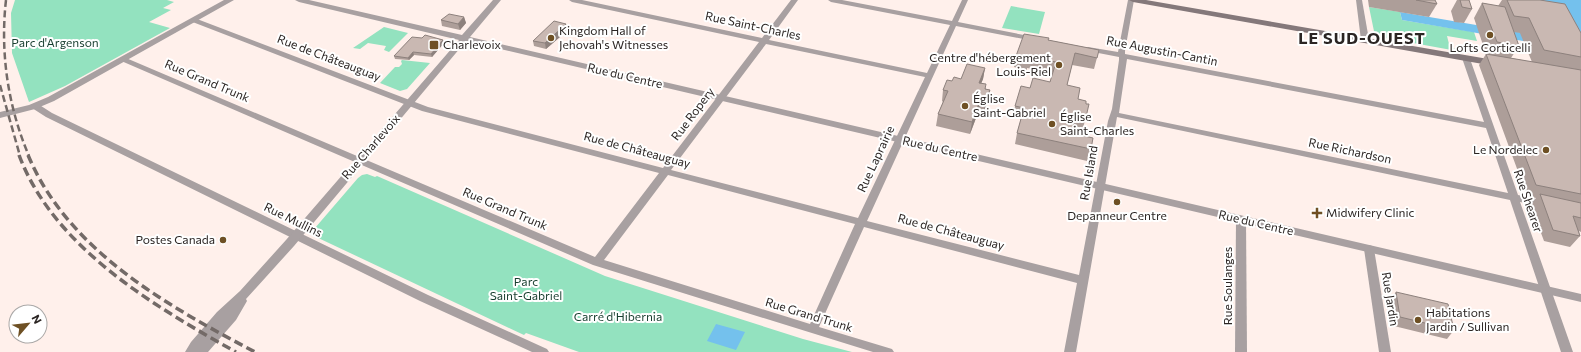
<svg xmlns="http://www.w3.org/2000/svg" width="1581" height="352" font-family="Commissioner,sans-serif">
<rect width="100%" height="100%" fill="#fff0eb"/>
<g fill="#93e2bf">
<path d="M15 0H167L174 2 163 8 171 10 149 22 170 28 65 86 29 102 12 53 11 13Z"/>
<path d="M1011 6 1045 12 1039 34 1002 28Z"/>
<path d="M1369 7 1400 12 1402 20 1474 32 1477 41 1447 36 1450 48 1456 49 1457 51 1375 36Z"/>
<path d="M384 27 408 33 389 52 384 50 386 46 368 43 360 49 353 48Z"/>
<path d="M402 60 430 63 407 89 400 91 380 83 395 67H399L402 64 401 61Z"/>
<path d="M367 174 375 177 377 176 605 276 803 339 852 352H579L526 333 524 335 314 236 316 234 314 231 315 228 358 178 362 175Z"/>
</g>
<g fill="#74c1ed">
<path d="M1536 0H1581V60L1576 50 1402 20 1400 12 1576 42Z"/>
<path d="M716 324 745 332 736 350 707 341Z"/>
</g>
<g fill="none" stroke-linecap="round" stroke-linejoin="round">
<g fill="#a8a0a1" fill-rule="evenodd">
<path d="M569 0H582L762 38 791 0H798L769 40 927 73 950 25 831 2 828 0H842L952 21 962 0H968L958 22 1034 37 1038 39 1034 41 956 26 867 221 1079 275 1108 121 1112 109 1119 60V57L1088 51 1084 49 1088 47 1118 52 1128 0H1134L1125 51V54L1484 122 1462 58 1463 56H1469L1518 195 1545 201 1550 204 1545 207 1520 202 1573 352H1561L1510 200 1117 117 1076 352H1064L1077 283 864 227 819 327 892 349 894 352H873L593 265 119 60 120 58H126L595 257 659 173 422 111 190 21 191 19H197L428 107 663 168 759 42 572 2ZM766 44 925 77 858 218 671 170ZM1127 59 1486 128 1508 193 1119 113ZM668 175 855 224 810 324 604 260Z"/>
<path d="M1356 0H1362L1369 40 1368 42H1365L1361 40Z"/>
<path d="M32 104H38L52 113 428 295 547 349 549 352H532L420 301 46 117 32 108 31 106Z"/>
<path d="M1241 216 1246 219 1247 352H1235L1236 219Z"/>
<path d="M1369 245 1372 246 1374 249 1391 352H1379L1364 249 1366 246Z"/>
</g>
<g fill="#a8a0a1" fill-rule="evenodd">
<path d="M224 0H234L54 101 35 109 0 118V112L29 105 48 97Z"/>
<path d="M295 0H309L462 35 493 0H501L470 37 1581 294V302L466 41 294 246 246 299 247 301 236 320 208 352H185L191 342 217 312 240 291 286 240 459 40 299 2Z"/>
</g>
<path fill="#84787a" fill-rule="evenodd" d="M1129 0H1146L1494 60 1498 63 1494 66 1133 2Z"/>
<g stroke="#736a67" stroke-width="2.5" stroke-dasharray="7 3.5" stroke-linecap="butt">
<path d="M6 0C0 53 8 107 29 156"/>
<path d="M0 85 20 156"/>
</g>
<g stroke="#736a67" stroke-width="3.5" stroke-dasharray="9 4.5" stroke-linecap="butt">
<path d="M19 155C54 248 154 306 236 352"/>
<path d="M28 155C68 251 168 306 255 352"/>
</g>
</g>
<g fill="#ad9e99" fill-rule="evenodd">
<path d="M1368 0H1435L1437 4 1429 17 1369 7Z"/>
<path d="M1457 0H1469L1472 9 1464 23 1454 22 1451 11Z"/>
<path d="M1502 0H1540L1581 33V232L1579 231 1580 236 1570 247 1544 241 1531 206 1536 198 1527 196 1479 65 1486 54 1474 18 1482 3 1498 6ZM1514 32 1520 33 1532 62 1511 58 1519 46Z"/>
<path d="M464 17 466 23 460 30 442 26 441 20Z"/>
<path d="M568 30 546 49 534 46 533 41Z"/>
<path d="M422 38 443 40 444 43 432 57 414 55 409 60 395 59 394 56Z"/>
<path d="M1048 40 1099 50 1094 69 1072 65 1067 85 1078 99 1086 104V117L1083 128 1080 127 1079 129 1073 128 1072 133 1091 149 1087 161 1015 144 1017 133 1021 119 1013 117 1015 106 1030 88 1050 82 1053 73 1027 68V70L1014 67 1016 56Z"/>
<path d="M985 68 983 79 981 83 986 89 990 90 988 101 984 111 979 110 970 134 936 126 938 114 943 102 942 101 943 90 952 81 961 79Z"/>
<path d="M1396 292 1454 330 1447 339 1394 326 1390 301Z"/>
</g>
<g fill="#8d817d">
<path d="M464 17 466 23 460 30 458 24Z"/>
<path d="M566 24 568 30 546 49 545 43Z"/>
<path d="M443 40 444 43 432 57 431 54Z"/>
<path d="M413 52 414 55 409 60 408 58Z"/>
<path d="M985 68 983 79 977 94 979 83Z"/>
<path d="M990 90 988 101 984 111 986 99Z"/>
<path d="M981 98 979 110 970 134 972 122Z"/>
</g>
<g fill="#c9b8b2" stroke="#8d817d">
<path d="M1416 0H1435L1437 4Z"/>
<path d="M1460 0H1469L1472 9 1462 7Z"/>
<path d="M1507 0H1540L1565 4 1581 33V57L1544 50 1529 18 1514 16Z"/>
<path d="M1482 3 1505 7 1519 46 1497 42Z"/>
<path d="M449 14 464 17 458 24 441 20Z"/>
<path d="M554 21 566 24 545 43 533 41Z"/>
<path d="M1024 34 1049 38 1048 40 1099 50 1097 58 1075 53 1067 85 1080 88 1078 99 1086 101V104H1089L1086 117 1083 116 1082 118 1075 116 1072 133 1093 138 1091 149 1017 133 1024 108 1015 106 1021 86 1030 88 1033 78 1050 82 1056 62 1030 57 1029 59 1016 56Z"/>
<path d="M425 35 443 40 431 54 413 52 408 58 394 56 412 37 422 38Z"/>
<path d="M1486 54 1581 70V194L1536 185Z"/>
<path d="M967 64 985 68 979 83 986 84 985 89 990 90 986 99 981 98 972 122 938 114 948 91 943 90 947 80 952 81 954 77 961 79Z"/>
<path d="M1540 194 1581 203V218L1573 216 1580 236 1553 230Z"/>
<path d="M1396 292 1448 304 1454 330 1400 317Z"/>
</g>
<g fill="#6e5024" stroke="#fff" stroke-width="1.5">
<circle cx="1490" cy="35" r="4"/>
<circle cx="551" cy="38" r="4"/>
<rect x="429" y="40" width="10" height="10" rx="2"/>
<circle cx="1059" cy="65" r="4"/>
<circle cx="965" cy="106" r="4"/>
<circle cx="1052" cy="124" r="4"/>
<circle cx="1546" cy="150" r="4"/>
<circle cx="1117" cy="202" r="4"/>
<path d="M1315 207h4v4h4v4h-4v4h-4v-4h-4v-4h4z"/>
<circle cx="223" cy="240" r="4"/>
<circle cx="1418" cy="320" r="4"/>
</g>
<g text-anchor="middle" stroke-width="4" stroke-linejoin="round" paint-order="stroke">
<g font-size="12" fill="#2b2523" stroke="#fff">
<text transform="translate(753 26) rotate(12)" y="4">Rue Saint-Charles</text>
<text transform="translate(1162 51) rotate(11)" y="4">Rue Augustin-Cantin</text>
<text transform="translate(329 58) rotate(21)" y="4">Rue de Châteauguay</text>
<text transform="translate(625 76) rotate(13)" y="4">Rue du Centre</text>
<text transform="translate(207 81) rotate(23)" y="4">Rue Grand Trunk</text>
<text transform="translate(693 114) rotate(-53)" y="4">Rue Ropery</text>
<text transform="translate(371 147) rotate(-49)" y="4">Rue Charlevoix</text>
<text transform="translate(940 149) rotate(13)" y="4">Rue du Centre</text>
<text transform="translate(637 150) rotate(15)" y="4">Rue de Châteauguay</text>
<text transform="translate(1350 151) rotate(12)" y="4">Rue Richardson</text>
<text transform="translate(876 159) rotate(-65)" y="4">Rue Laprairie</text>
<text transform="translate(1089 173) rotate(-80)" y="4">Rue Island</text>
<text transform="translate(1528 201) rotate(71)" y="4">Rue Shearer</text>
<text transform="translate(505 209) rotate(23)" y="4">Rue Grand Trunk</text>
<text transform="translate(293 220) rotate(26)" y="4">Rue Mullins</text>
<text transform="translate(1256 223) rotate(13)" y="4">Rue du Centre</text>
<text transform="translate(951 232) rotate(15)" y="4">Rue de Châteauguay</text>
<text transform="translate(1228 286) rotate(-90)" y="4">Rue Soulanges</text>
<text transform="translate(1390 299) rotate(81)" y="4">Rue Jardin</text>
<text transform="translate(809 315) rotate(17)" y="4">Rue Grand Trunk</text>
</g>
<g font-size="12" fill="#2b2523" stroke="#fff" text-anchor="start">
<text x="559" y="35">Kingdom Hall of<tspan x="559" dy="14">Jehovah's Witnesses</tspan></text>
<text x="443" y="49">Charlevoix</text>
<text x="1490" y="52" text-anchor="middle">Lofts Corticelli</text>
<text x="1051" y="62" text-anchor="end">Centre d'hébergement<tspan x="1051" dy="14">Louis-Riel</tspan></text>
<text x="973" y="103">Église<tspan x="973" dy="14">Saint-Gabriel</tspan></text>
<text x="1060" y="121">Église<tspan x="1060" dy="14">Saint-Charles</tspan></text>
<text x="1538" y="154" text-anchor="end">Le Nordelec</text>
<text x="1326" y="217">Midwifery Clinic</text>
<text x="1117" y="220" text-anchor="middle">Depanneur Centre</text>
<text x="215" y="244" text-anchor="end">Postes Canada</text>
<text x="1426" y="317">Habitations<tspan x="1426" dy="14">Jardin / Sullivan</tspan></text>
</g>
<g font-size="12" fill="#173d2e" stroke="#fff">
<text x="55" y="47">Parc d'Argenson</text>
<text x="526" y="286">Parc<tspan x="526" dy="14">Saint-Gabriel</tspan></text>
<text x="618" y="321">Carré d'Hibernia</text>
</g>
<g font-size="16" font-weight="bold" letter-spacing="1" fill="#2b2523" stroke="#fff">
<text x="1362" y="44">LE SUD-OUEST</text>
</g>
</g>
<g transform="translate(28 324) rotate(62)"><circle r="19" fill="#ffffff" stroke="#aaa8a7"/>
<path d="M0-3L7 15L0 10L-7 15Z" fill="#6e5024"/>
<text y="-6" font-size="11" font-weight="bold" text-anchor="middle" fill="#2b2523">N</text>
</g>
</svg>
